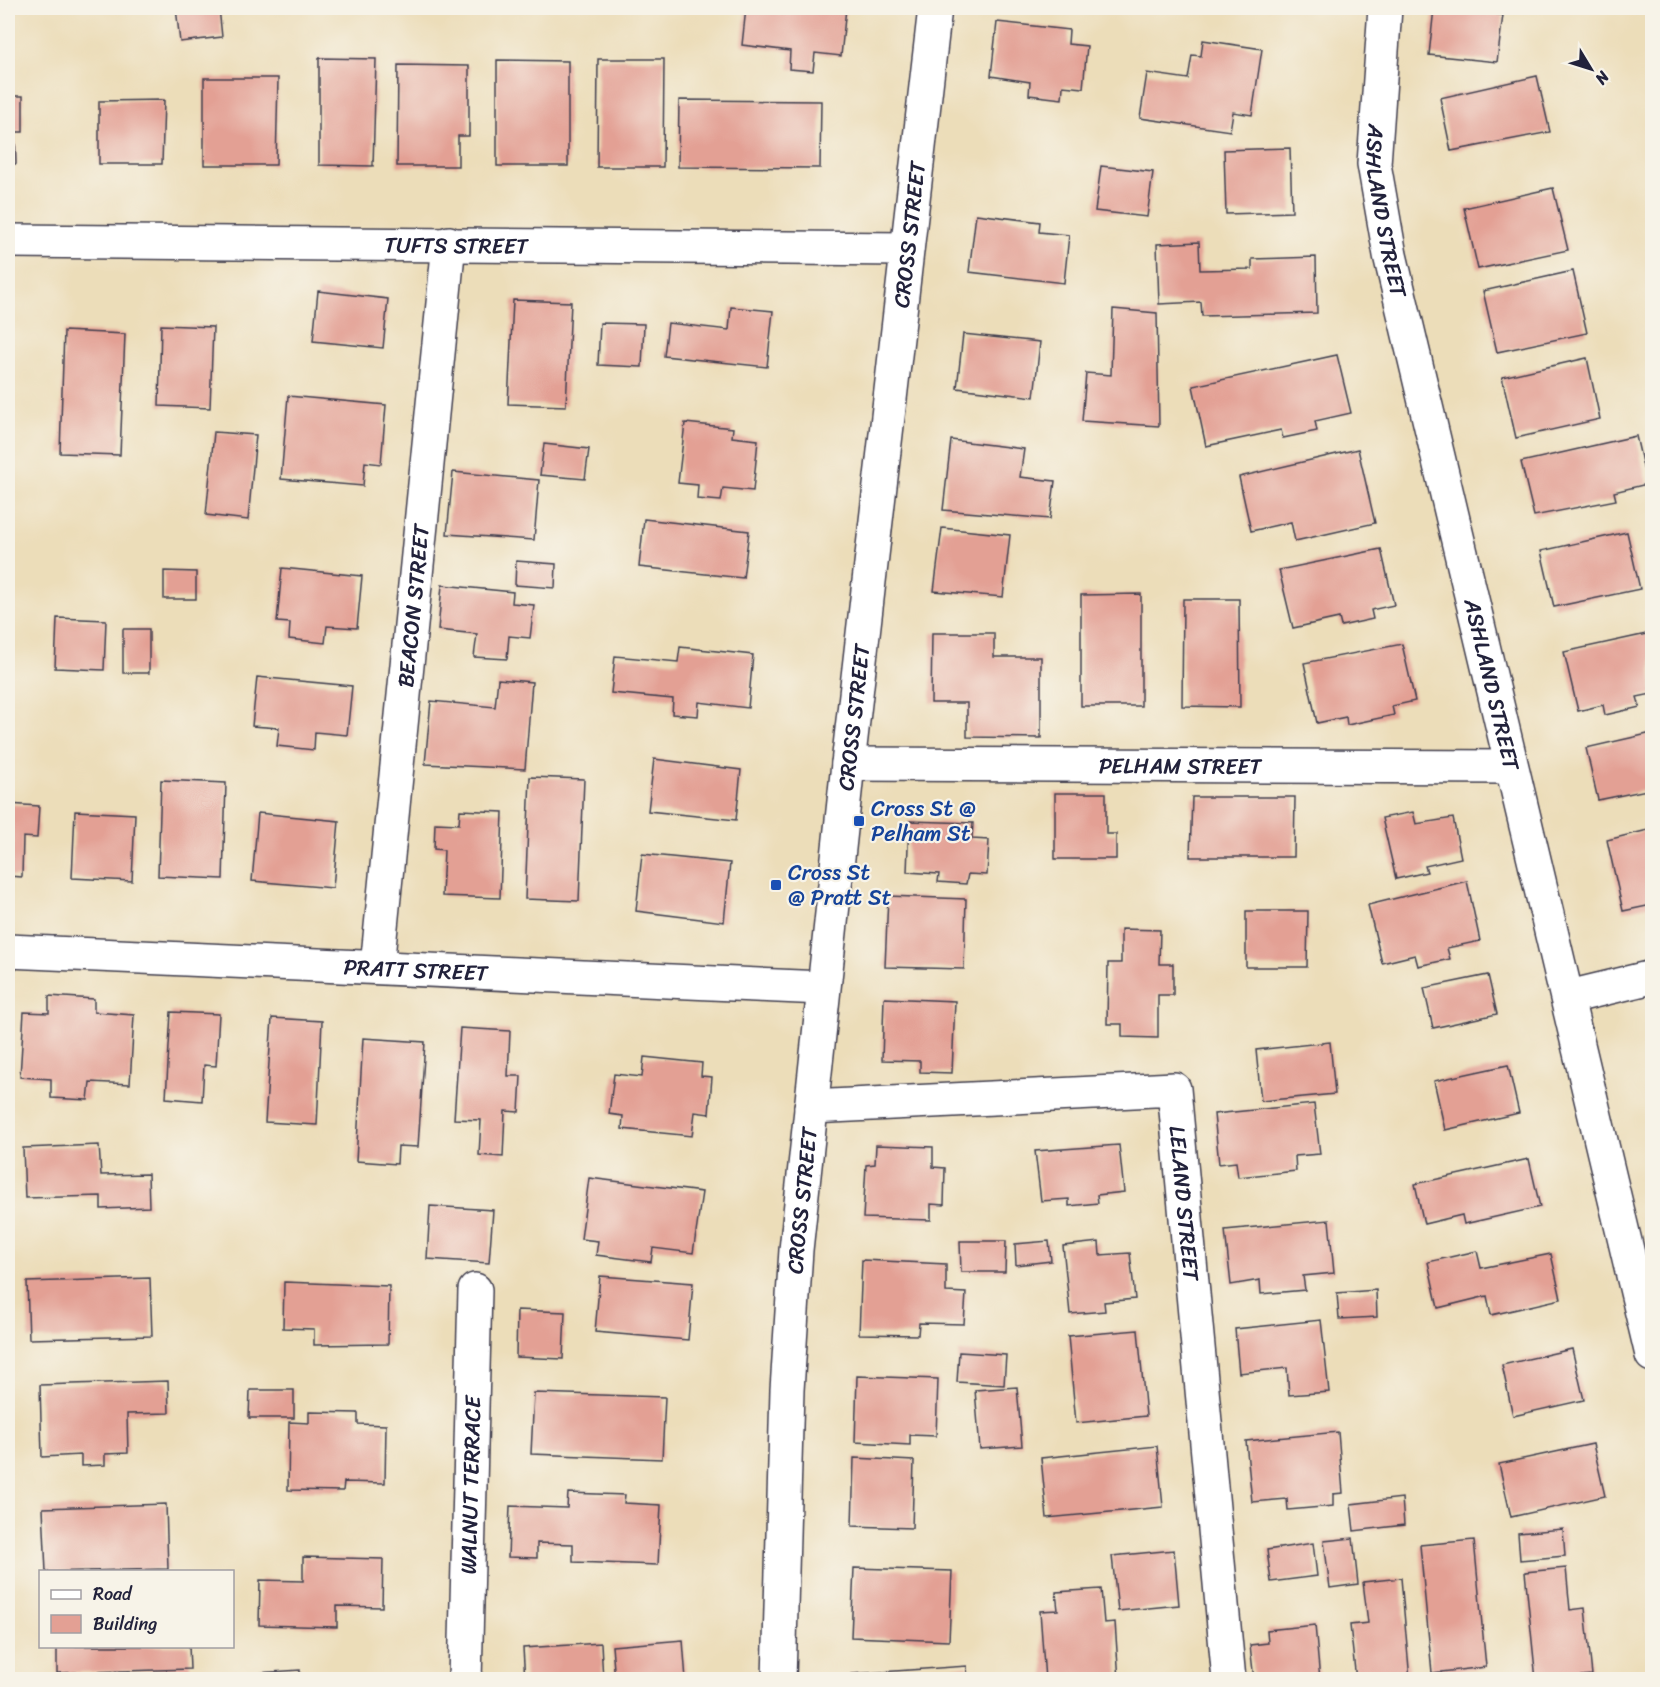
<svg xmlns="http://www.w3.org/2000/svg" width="1660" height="1687" font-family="Sriracha,sans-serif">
<rect width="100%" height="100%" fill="#f7f3e8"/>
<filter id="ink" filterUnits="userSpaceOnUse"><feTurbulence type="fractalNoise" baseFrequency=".0167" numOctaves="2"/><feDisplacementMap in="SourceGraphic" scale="12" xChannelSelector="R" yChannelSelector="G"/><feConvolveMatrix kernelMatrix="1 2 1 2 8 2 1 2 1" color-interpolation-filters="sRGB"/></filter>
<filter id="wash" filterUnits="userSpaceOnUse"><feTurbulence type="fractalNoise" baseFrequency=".008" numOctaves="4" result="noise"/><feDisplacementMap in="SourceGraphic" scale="24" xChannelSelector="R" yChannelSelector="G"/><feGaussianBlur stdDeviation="1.35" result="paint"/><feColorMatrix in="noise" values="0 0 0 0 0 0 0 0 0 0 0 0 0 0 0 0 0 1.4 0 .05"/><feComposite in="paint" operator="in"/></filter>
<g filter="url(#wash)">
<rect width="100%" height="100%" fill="#ecddb9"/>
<g id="blocks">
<g fill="#e3a094">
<path d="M176 8H219L222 37 180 42Z"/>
<path d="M746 8H846L841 56 815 53 813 71 789 69 790 51 742 45Z"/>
<path d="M1434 8 1503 15 1497 62 1429 55Z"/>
<path d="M997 22 1069 30 1068 44 1087 46 1083 88 1063 86 1062 99 1029 95 1030 82 991 76Z"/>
<path d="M1203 40 1262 49 1252 115 1233 112 1230 131 1140 118 1147 73 1188 79 1192 55 1201 56Z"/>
<path d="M319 58 376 59 373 166 319 165Z"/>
<path d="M598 59H664L663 167H597Z"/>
<path d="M497 60 568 61V166H497Z"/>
<path d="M398 65 469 66V136H458V166H397Z"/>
<path d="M1537 76 1550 132 1451 151 1440 98Z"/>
<path d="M204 78H278L276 165H204Z"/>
<path d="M8 96H23V132H15L16 164H8Z"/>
<path d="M164 100 162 164H99V101Z"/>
<path d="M679 100 821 101 820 168 678 167Z"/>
<path d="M1290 148 1292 212 1226 214 1224 150Z"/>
<path d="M1101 166 1153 172 1147 217 1095 211Z"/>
<path d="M1553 188 1568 250 1478 269 1464 208Z"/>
<path d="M976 214 1040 222 1039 232 1069 235 1064 283 969 272Z"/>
<path d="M1199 242 1200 270 1252 269V259L1316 257 1317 313 1202 316 1201 302 1159 304 1157 244Z"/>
<path d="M1573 271 1587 333 1497 352 1483 291Z"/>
<path d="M318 291 388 299 383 348 313 341Z"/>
<path d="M513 300 571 302 566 406 508 404Z"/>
<path d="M731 307 773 311 767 367 664 356 668 323 729 330Z"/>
<path d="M1113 309 1157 313 1159 426 1082 421 1086 373 1111 375Z"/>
<path d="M600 323 644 324 642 367 598 365Z"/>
<path d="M161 325 213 327 210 408 159 406Z"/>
<path d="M64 331 125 334 120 455 60 453Z"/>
<path d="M963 334 1040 342 1034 397 957 388Z"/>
<path d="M1337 355 1351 413 1315 421 1317 431 1283 438 1281 430 1206 446 1193 386Z"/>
<path d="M1587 358 1600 419 1516 438 1502 377Z"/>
<path d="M288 396 386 405 381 464 365 462 363 486 281 479Z"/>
<path d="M685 423 733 428 732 437 758 440 753 491 723 488 721 501 697 499 698 485 678 483Z"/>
<path d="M214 432 256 435 248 520 206 515Z"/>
<path d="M1636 436 1647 484 1614 492 1616 500 1534 516 1521 462Z"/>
<path d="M951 440 1024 449 1020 477 1055 481 1050 519 943 510Z"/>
<path d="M544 444 589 449 585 479 540 475Z"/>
<path d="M1358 449 1375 523 1295 541 1291 522 1251 531 1239 477Z"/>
<path d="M453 472 539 480 534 540 447 534Z"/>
<path d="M644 519 749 531 743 578 639 567Z"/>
<path d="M942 528 1010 535 1003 597 934 591Z"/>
<path d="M1627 532 1640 589 1554 607 1541 551Z"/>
<path d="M1381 549 1394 605 1371 610 1373 619 1341 626 1339 618 1293 628 1279 570Z"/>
<path d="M516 561 556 564 555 588 515 585Z"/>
<path d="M282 568 362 576 357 628 327 626 325 643 289 639 290 623 277 622Z"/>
<path d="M164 571 196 572V599H164Z"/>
<path d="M442 585 513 592 512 603 534 605 530 638 509 636 507 659 474 657 477 634 438 630Z"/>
<path d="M1141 594V706H1081V595Z"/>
<path d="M1183 599H1239L1240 707 1182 706Z"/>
<path d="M57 618 106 620 104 670 55 668Z"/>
<rect x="123" y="629" width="26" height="44"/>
<path d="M932 633H994V657H1041V738L967 737V703H931Z"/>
<path d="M1651 633 1652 694 1637 697 1640 707 1605 715 1603 705 1578 711 1564 652Z"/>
<path d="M1402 644 1415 701 1392 706 1394 715 1347 725 1346 717 1317 723 1304 663Z"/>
<path d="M680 647 753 655 748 708 699 702 698 716 672 714 673 699 611 693 615 656 678 662Z"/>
<path d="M257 677 352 686 347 735 315 732 314 750 277 746 279 728 252 726Z"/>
<path d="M498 679 532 682 525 769 425 764 431 701 495 707Z"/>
<path d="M1652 733V789L1598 800 1586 748Z"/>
<path d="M654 759 741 770 736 820 648 811Z"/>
<path d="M530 777 584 779 579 901 525 899Z"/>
<path d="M161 780 226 783 223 879 158 876Z"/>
<path d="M1055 793H1106V834H1116V859H1055Z"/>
<path d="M1192 797H1295L1294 857H1190Z"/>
<path d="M8 804 39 806 37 838 23 837 22 877 8 876Z"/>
<path d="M460 810 503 812 500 898 442 896 444 850 434 849 435 823 459 824Z"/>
<path d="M75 811 135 814 132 881 72 878Z"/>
<path d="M1413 812 1416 824 1453 818 1461 858 1425 866 1427 872 1396 879 1382 818Z"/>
<path d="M258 813 339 821 333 888 252 881Z"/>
<path d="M909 821 973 823 972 839 989 840 987 875 968 874 966 884 938 882 939 874 907 872Z"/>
<path d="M1652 829V905L1623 911 1607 840Z"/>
<path d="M642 854 730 863 724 922 636 911Z"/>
<path d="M1467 881 1480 941 1447 948 1450 959 1418 966 1415 955 1382 963 1368 905Z"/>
<path d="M888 896 966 899 964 969 885 967Z"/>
<path d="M1246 911H1308L1307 967H1246Z"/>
<path d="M1121 929 1160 930 1159 964H1173V995H1158V1038L1122 1037V1024H1107L1108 963H1121Z"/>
<path d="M1488 975 1497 1014 1433 1028 1424 988Z"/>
<path d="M49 996 94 999V1012L134 1015 130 1084 90 1082 88 1100 51 1098V1079L20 1077 24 1012 49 1013Z"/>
<path d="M884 998 955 1001 952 1073 920 1072V1061L882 1060Z"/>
<path d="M171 1012 219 1014 216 1066 204 1065 202 1101 166 1098Z"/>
<path d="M272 1018 322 1021 317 1125 265 1122Z"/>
<path d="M460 1028 510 1031 508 1076H521L519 1112 505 1111 503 1157 479 1155 481 1120 454 1119Z"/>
<path d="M363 1038 425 1042 418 1147 398 1146 397 1164 356 1161Z"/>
<path d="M1330 1042 1335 1094 1261 1101 1256 1050Z"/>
<path d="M644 1057 702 1063 701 1076 712 1077 709 1114 695 1112 692 1136 622 1129 623 1116 609 1114 614 1074 642 1077Z"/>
<path d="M1508 1065 1519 1113 1445 1130 1434 1081Z"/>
<path d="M1314 1104 1320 1154 1295 1156 1296 1171 1238 1177 1236 1162 1219 1164 1214 1114Z"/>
<path d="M99 1145 101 1175 148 1174 149 1207 101 1209V1196L25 1198 23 1148Z"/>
<path d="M876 1145 933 1147V1167L945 1168 944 1205 931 1204V1220L863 1218 866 1165 875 1164Z"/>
<path d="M1119 1145 1124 1192 1097 1195 1098 1203 1069 1206V1199L1041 1201 1035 1151Z"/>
<path d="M1529 1159 1540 1207 1464 1224 1462 1215 1424 1224 1415 1184Z"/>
<path d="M589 1178 702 1192 693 1253 653 1248 651 1262 596 1255 598 1241 581 1239Z"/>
<path d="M430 1206 493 1210 489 1263 427 1259Z"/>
<path d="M1329 1220 1334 1273 1303 1276 1305 1290 1261 1294 1260 1280 1231 1285 1225 1230Z"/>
<path d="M960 1241H1006L1005 1272H961Z"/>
<path d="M1049 1241 1051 1261 1016 1265 1015 1244Z"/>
<path d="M1099 1242 1100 1255 1130 1253 1135 1299 1104 1302 1105 1311 1070 1314 1063 1246Z"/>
<path d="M1477 1251 1481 1268 1551 1254 1561 1299 1491 1315 1487 1296 1438 1308 1428 1262Z"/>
<path d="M862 1260 946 1264V1292L966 1293 964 1324 919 1323 918 1335 859 1334Z"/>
<path d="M600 1276 693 1283 688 1340 595 1332Z"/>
<path d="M150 1278 152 1336 29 1339 27 1282Z"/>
<path d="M284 1282 389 1286 388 1344 314 1345V1329L283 1328Z"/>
<path d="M1376 1290 1377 1317 1339 1319 1337 1293Z"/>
<path d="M517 1310 565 1312 563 1359 516 1357Z"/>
<path d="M1321 1320 1329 1392 1289 1395 1287 1368 1239 1373 1235 1329Z"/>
<path d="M1138 1330 1146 1416 1076 1423 1068 1336Z"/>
<path d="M1572 1349 1584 1400 1513 1416 1502 1365Z"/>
<path d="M959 1352 1006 1355 1004 1385 957 1382Z"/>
<path d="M857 1376 938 1379 936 1436 910 1435V1445L855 1442Z"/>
<path d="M168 1381 169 1413 127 1414 128 1453 105 1454V1465L81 1466V1455L42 1457 40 1385Z"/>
<path d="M1017 1387 1022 1446 980 1449 975 1390Z"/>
<path d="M250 1390H294V1418H249Z"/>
<path d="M534 1393 665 1397 662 1459 531 1454Z"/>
<path d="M309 1412 358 1413V1424L386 1425 385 1483 344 1482 343 1491 288 1490 289 1422 309 1423Z"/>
<path d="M1338 1432 1343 1493 1333 1494V1506L1288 1510 1287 1499 1252 1502 1246 1441Z"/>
<path d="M1593 1444 1605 1496 1511 1517 1499 1464Z"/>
<path d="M1157 1446 1163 1507 1047 1518 1041 1458Z"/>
<path d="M854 1458 914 1461 912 1528 852 1526Z"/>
<path d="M568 1493 625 1495 624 1503 661 1505 658 1565 573 1562V1544L537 1543V1558L508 1557 510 1506 567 1508Z"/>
<path d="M1402 1498 1404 1525 1354 1531 1351 1504Z"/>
<path d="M166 1504 168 1569 46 1572 43 1508Z"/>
<path d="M1563 1529 1565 1556 1520 1560 1518 1533Z"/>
<path d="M1353 1538 1358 1584 1330 1588 1324 1541Z"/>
<path d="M1474 1540 1486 1667 1432 1673 1420 1545Z"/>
<path d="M1313 1543 1317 1576 1271 1582 1267 1550Z"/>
<path d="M1174 1550 1179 1605 1118 1611 1112 1556Z"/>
<path d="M303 1557 383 1559 382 1607 337 1606V1627L259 1625 260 1580 303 1581Z"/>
<path d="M854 1568 952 1571 949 1641 851 1637Z"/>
<path d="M1566 1568 1570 1610 1585 1608 1592 1675 1536 1680 1525 1572Z"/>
<path d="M1401 1578 1410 1680H1356L1350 1625 1368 1623 1363 1582Z"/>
<path d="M1101 1589 1104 1623 1115 1622 1119 1680H1045L1040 1611 1058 1610 1056 1592Z"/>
<path d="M1315 1625 1320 1680H1254L1250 1645 1268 1643 1267 1630Z"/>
<path d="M683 1640 686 1680H615L612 1646Z"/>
<path d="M601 1643 603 1680H525L523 1648Z"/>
<path d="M57 1646H189L190 1669 57 1673Z"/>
<path d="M967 1666 968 1680H852V1674Z"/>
<path d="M300 1670V1680H257V1673Z"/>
</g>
</g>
</g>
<g filter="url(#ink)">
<use href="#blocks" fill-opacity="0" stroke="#403e4e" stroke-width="1.5"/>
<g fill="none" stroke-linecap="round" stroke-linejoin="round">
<defs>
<g id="minor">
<path id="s1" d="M1385 8 1374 164 1390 255 1652 1355"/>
<path id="s2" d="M8 241 907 249"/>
<path id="s3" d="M848 764 1511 767"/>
<path id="s4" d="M8 951 823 988"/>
<path id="s5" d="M377 967 449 243"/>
<path d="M1569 997 1652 977"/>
<path id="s6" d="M811 1107 1174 1089 1229 1680"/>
<path id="s7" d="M465 1680 475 1290"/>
<path id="s8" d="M779 1680 787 1390 796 1250 848 764 935 8"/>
</g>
</defs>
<use href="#minor" stroke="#403e4e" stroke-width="36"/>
<use href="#minor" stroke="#fff" stroke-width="33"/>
</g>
</g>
<g fill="#1a4fb4" stroke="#f7f3e8" stroke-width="2">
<rect x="853" y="815" width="12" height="12" rx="3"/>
<rect x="770" y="879" width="12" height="12" rx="3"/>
</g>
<g text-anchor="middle" stroke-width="4.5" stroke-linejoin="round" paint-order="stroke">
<g font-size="22" fill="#22223b" stroke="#f7f3e8">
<text dy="8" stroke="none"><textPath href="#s1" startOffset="204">ASHLAND STREET</textPath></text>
<text dy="8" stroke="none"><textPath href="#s8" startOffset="1452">CROSS STREET</textPath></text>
<text dy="8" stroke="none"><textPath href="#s2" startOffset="448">TUFTS STREET</textPath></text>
<text dy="8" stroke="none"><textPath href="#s5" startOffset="363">BEACON STREET</textPath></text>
<text dy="8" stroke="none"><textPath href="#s1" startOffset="690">ASHLAND STREET</textPath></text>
<text dy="8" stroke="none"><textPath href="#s8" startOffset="966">CROSS STREET</textPath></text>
<text dy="8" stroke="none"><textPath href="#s3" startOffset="332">PELHAM STREET</textPath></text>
<text dy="8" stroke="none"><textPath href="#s4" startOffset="408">PRATT STREET</textPath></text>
<text dy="8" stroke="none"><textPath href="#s8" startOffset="480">CROSS STREET</textPath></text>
<text dy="8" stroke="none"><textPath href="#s6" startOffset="478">LELAND STREET</textPath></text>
<text dy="8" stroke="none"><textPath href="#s7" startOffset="195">WALNUT TERRACE</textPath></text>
</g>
<g font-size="22" fill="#164399" stroke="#f7f3e8" text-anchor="start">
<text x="871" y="816">Cross St @<tspan x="871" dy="25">Pelham St</tspan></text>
<text x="788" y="880">Cross St<tspan x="788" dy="25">@ Pratt St</tspan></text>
</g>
</g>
<rect width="1660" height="1687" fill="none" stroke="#f7f3e8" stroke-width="30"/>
<rect x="39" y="1570" width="195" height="78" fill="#f7f3e8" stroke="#a29fa3" stroke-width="1.5"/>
<rect x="51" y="1590" width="30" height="9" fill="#ffffff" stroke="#a29fa3" stroke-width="1.5"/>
<text x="93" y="1600" font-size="18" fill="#22223b">Road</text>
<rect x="51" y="1615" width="30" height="18" fill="#e3a094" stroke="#a29fa3" stroke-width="1.5"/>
<text x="93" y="1630" font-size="18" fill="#22223b">Building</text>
<g transform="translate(1591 69) rotate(128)" stroke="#f7f3e8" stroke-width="4.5" paint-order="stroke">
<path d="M0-4.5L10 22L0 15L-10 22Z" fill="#22223b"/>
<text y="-9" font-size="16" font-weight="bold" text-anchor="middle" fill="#22223b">N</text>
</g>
</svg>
